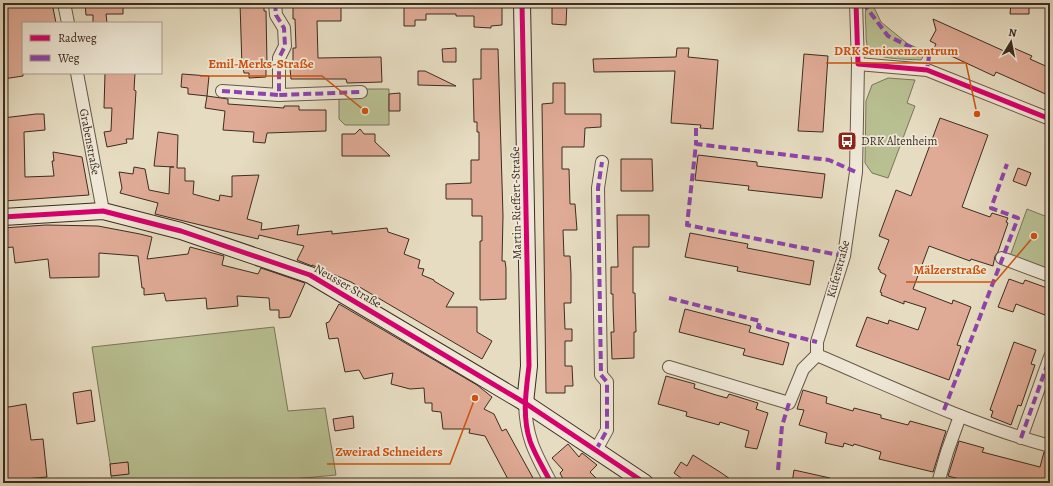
<svg xmlns="http://www.w3.org/2000/svg" width="1053" height="486" font-family="Alegreya,serif">
<rect width="100%" height="100%" fill="#e6dcc1"/>
<filter id="stains"><feTurbulence type="fractalNoise" baseFrequency=".005" numOctaves="4"/><feColorMatrix values="0 0 0 0 .2 0 0 0 0 .09 0 0 0 0 .02 0 0 0 .5 -.17"/></filter>
<radialGradient id="worn" r=".72"><stop offset=".6" stop-color="#630" stop-opacity="0"/><stop offset="1" stop-color="#630" stop-opacity=".3"/></radialGradient>
<g fill="#b8bf91" stroke="#7a7659">
<path d="M867 3H872L881 22 908 44 926 52 921 60C909 59 877 60 869 50 866 45 866 37 866 31 866 22 864 12 867 3Z"/>
<path d="M888 78 915 80 907 103 915 106 888 178 872 173 865 163 866 101 872 85Z"/>
<path d="M363 89H389V125H345L339 119V99L343 96Z"/>
<path d="M1027 209 1050 218V273L1009 259Z"/>
<path d="M274 327 288 411 325 408 336 475 250 483H112L110 463 92 347Z"/>
</g>
<g fill="#e0ab96" stroke="#3d2c21">
<path d="M30 3H52L56 23H23V76L3 79V8Z"/>
<path d="M85 3H123V14H106L107 23H93V15H86Z"/>
<path d="M240 3H264V11H266L267 64H266V77L249 78V73H244L243 67H242Z"/>
<path d="M293 3H341V21H317L318 58 381 57 382 82 347 83 346 79H291L290 68H293V48H296L295 19H293Z"/>
<path d="M404 3H502V25L491 26V28L474 27V16H456V14H426V20H415V26H404Z"/>
<path d="M552 3H567L566 25 552 24Z"/>
<path d="M1011 3H1029V14H1010Z"/>
<path d="M933 19 1004 51 1007 45 1032 56 1030 59 1050 68V96L996 72 994 76 934 48 936 44 930 41 936 30Z"/>
<path d="M456 48V62H443L442 49Z"/>
<path d="M677 48H689L688 57 718 60 713 129 700 128 701 125 671 123 675 71 594 72 593 59 676 57Z"/>
<path d="M481 49H498L503 216 502 261H505L506 268V299L480 300V241H482V216H472V199H446V184L471 183V160H479V132H477V122H474L473 79H481Z"/>
<path d="M804 54 828 56 823 132 798 131Z"/>
<path d="M418 71H425L456 86 418 85Z"/>
<path d="M105 73H135L134 90 136 91 133 139H126L127 143 107 147 104 132 111 131 112 108H104Z"/>
<path d="M182 74 209 76 207 96 188 94V88L181 87Z"/>
<path d="M553 83H565V114H601V127L585 128 584 147H562V169H569L570 204H575L577 230H563L564 256H570L571 274V303H564L565 329H572V341H565V366H572L573 386H565V393H546L542 104 553 103Z"/>
<path d="M400 93V111H389V94Z"/>
<path d="M207 96 228 99V104L284 108V106H299V110H326V131L267 133 265 143 253 142 254 132 223 130 225 111 205 108Z"/>
<path d="M36 114H44L45 130 24 132 25 177 54 176 52 161H54L53 152 82 157 89 195 4 201 3 193V118Z"/>
<path d="M940 118 988 135 962 207 990 217 992 213 1008 218 1006 222 1008 223 998 252 995 256 993 266 971 259 970 261 929 246 913 289 952 304 953 300 971 307 957 345 961 346 949 380 856 346 867 317 888 324 889 320 918 330 926 308 904 301V304L881 295 882 293 880 292 886 275 880 272V270L878 269 889 240 879 236 896 190 911 196Z"/>
<path d="M360 129 364 134H375V142L390 156H342V134H355Z"/>
<path d="M158 132 178 135 177 168H185V181H194L193 194 219 201 220 195 232 197V176L259 175 247 219 262 223 261 230 299 225 297 235 332 231V234L387 228 388 232 409 239 404 254 420 260 418 268 424 269 422 275 434 280V281L454 293 446 307H477V332L492 341 482 359 351 282 312 265V266L297 260 304 246 259 235 258 239 155 214 158 203 120 193 122 188 119 172 133 174 134 167 145 169 149 190 169 194 170 167H174L154 166Z"/>
<path d="M698 155 757 162V166L825 174 822 198 748 190 749 186 695 180Z"/>
<path d="M621 159H652L653 191H621Z"/>
<path d="M1018 168 1031 173 1026 186 1013 181Z"/>
<path d="M617 215H649V247H633V293H635L636 332H634V358L612 359 611 332H614L613 306V294H611V267H618Z"/>
<path d="M46 225 98 226 140 234 152 237 147 259 188 254 190 247 224 256 222 265 258 274 261 268 305 283 290 317 279 318V310H270L269 298 237 296 238 306 207 309 206 298 166 301 164 293 144 295V288H142L138 256 99 253V277L50 278 48 259 15 263 13 247 3 248V228Z"/>
<path d="M690 233 748 244 747 248 814 261 810 285 737 271 738 267 685 257Z"/>
<path d="M1009 279 1023 284 1025 280 1050 289V312L1047 311 1045 315 1016 304 1013 312 998 307Z"/>
<path d="M339 304 477 385 492 397 484 409 494 414 502 431 506 429 533 478 525 483H510L485 436 469 433 470 429H443L441 412 432 411V403H425L424 388 410 389 391 384 393 373 364 379 359 370 345 372 338 338 329 339 326 323 329 322Z"/>
<path d="M685 309 751 326 749 332 789 343 783 365 743 355 745 349 679 332Z"/>
<path d="M1014 342 1036 350 1031 364 1035 365 1021 406 1018 405 1011 425 991 417 993 411 990 410Z"/>
<path d="M666 376 695 384 694 388 716 395 727 398 729 394 758 403 756 409 768 413 757 449 745 447 749 431 720 422 719 425 686 416 687 412 658 404Z"/>
<path d="M91 390 95 421 77 424 73 393Z"/>
<path d="M803 390 827 397 826 403 853 411 854 408 881 415V418L908 425 910 421 946 431 933 472 879 459 881 452 854 444 853 446 844 443 843 447 825 443 827 433 799 425 804 410 797 409Z"/>
<path d="M26 404 31 440 43 439 47 477 3 481V408Z"/>
<path d="M353 416 354 428 335 431 333 419Z"/>
<path d="M959 441 984 448 982 452 1040 467 1044 452 1050 453V483H975L948 476Z"/>
<path d="M568 444 579 457 582 453 597 465 590 472 601 483H565L560 473 563 470 552 458Z"/>
<path d="M693 455 720 472 736 483H688L674 473 681 462 687 466Z"/>
<path d="M128 462 129 474 111 476 110 464Z"/>
<path d="M794 470 830 478V483H792Z"/>
</g>
<g fill="none" stroke-linecap="round" stroke-linejoin="round">
<defs>
<g id="street">
<path d="M64 3 68 23"/>
<path d="M275 3 276 15 284 28 285 46 279 58V95L361 92"/>
<path d="M856 3 858 64 856 172 844 256 817 342V355C894 388 969 424 1050 446"/>
<path d="M858 64 927 70 1050 119"/>
<path id="s1" d="M77 73 103 211"/>
<path d="M222 91 279 95"/>
<path d="M1002 258 1050 276"/>
<path d="M669 367 789 403 803 369 817 355"/>
<path d="M525 403C526 438 535 453 551 483"/>
<path d="M1021 438 1050 357"/>
<path d="M596 450 607 430V382L601 375 598 188 602 162"/>
<path d="M938 483 947 452 960 416"/>
</g>
<g id="secondary">
<path d="M522 3 529 366 525 403"/>
<path d="M3 217 103 211 181 231 310 275 525 403 645 483"/>
</g>
</defs>
<use href="#street" stroke="#675849" stroke-width="14"/>
<use href="#secondary" stroke="#3d2c21" stroke-width="18"/>
<use href="#street" stroke="#efe8d7" stroke-width="12"/>
<use href="#secondary" stroke="#efe8d7" stroke-width="16"/>
<g stroke="#8e44ad" stroke-width="4" stroke-dasharray="8 4" stroke-linecap="butt">
<path d="M275 3 276 15 284 28 285 46 279 58V95L361 92"/>
<path d="M863 3 888 36 929 56 927 70"/>
<path d="M222 91 279 95"/>
<path d="M696 128V144"/>
<path d="M844 256 687 225 696 144 829 160 856 172"/>
<path d="M669 298 760 321 758 327 817 342"/>
<path d="M944 410 1018 218 991 208 1007 164"/>
<path d="M1021 438 1050 357"/>
<path d="M596 450 607 430V382L601 375 598 188 602 162"/>
<path d="M778 470 782 426 789 403"/>
</g>
<defs>
<g id="cycleway">
<path d="M522 3 529 366C526 391 522 416 530 441 535 455 544 469 551 483"/>
<path d="M856 3 858 64 927 70 1050 119"/>
<path d="M3 217 103 211 181 231 310 275 525 403 645 483"/>
</g>
</defs>
<use href="#cycleway" stroke="#efe8d7" stroke-width="8"/>
<use href="#cycleway" stroke="#d6006c" stroke-width="5"/>
</g>
<defs>
<symbol id="bus-square" viewBox="-11 -11 22 22"><rect x="-9" y="-9" width="18" height="18" rx="4" fill="#8f2418" stroke="#efe8d7"/><path d="M-5-6H5V4H4V6H2V4H-2V6H-4V4H-5ZM-3.5-4V0h7V-4ZM-3.5 1.2v1.5H-2V1.2ZM2 1.2v1.5H3.5V1.2Z" fill="#fff"/></symbol>
</defs>
<g fill-rule="evenodd">
<use href="#bus-square" x="836" y="130" width="22" height="22"/>
</g>
<g text-anchor="middle" stroke-width="3.5" stroke-linejoin="round" paint-order="stroke">
<g font-size="12" fill="#3d2c21" stroke="#efe8d7" text-anchor="start">
<text x="861" y="145">DRK Altenheim</text>
</g>
<g font-size="12" fill="#3d2c21" stroke="#efe8d7">
<text dy="4" stroke="none"><textPath href="#s1" startOffset="70">Grabenstraße</textPath></text>
<text transform="translate(516 203) rotate(-91)" y="4">Martin-Rieffert-Straße</text>
<text transform="translate(838 269) rotate(-75)" y="4">Küferstraße</text>
<text transform="translate(348 286) rotate(30)" y="4">Neusser Straße</text>
</g>
</g>
<path fill="none" stroke="#ce520f" stroke-width="1.5" d="M977 114L966 63H826M365 111L322 76H200M1034 236L995 282H906M475 398L450 464H327"/>
<g fill="#ce520f" stroke="#efe8d7" stroke-width="1.5">
<circle cx="977" cy="114" r="4"/>
<circle cx="365" cy="111" r="4"/>
<circle cx="1034" cy="236" r="4"/>
<circle cx="475" cy="398" r="4"/>
</g>
<g font-size="13" text-anchor="middle" font-weight="bold" fill="#ce520f" stroke="#efe8d7" stroke-width="3.5" stroke-linejoin="round" paint-order="stroke">
<text x="896" y="55">DRK Seniorenzentrum</text>
<text x="261" y="68">Emil-Merks-Straße</text>
<text x="950" y="274">Mälzerstraße</text>
<text x="389" y="456">Zweirad Schneiders</text>
</g>
<rect width="1053" height="486" fill="none" stroke="#e6dcc1" stroke-width="16"/>
<rect x="4" y="4" width="1045" height="478" fill="none" stroke="#3d2c21" stroke-width="2"/>
<rect x="8" y="8" width="1037" height="470" fill="none" stroke="#3d2c21"/>
<rect x="22" y="22" width="140" height="52" fill="#efe8d7" stroke="#a89d8e"/>
<rect x="30" y="35" width="20" height="6" fill="#d6006c" stroke="#a89d8e"/>
<text x="58" y="42" font-size="12" fill="#3d2c21">Radweg</text>
<rect x="30" y="55" width="20" height="6" fill="#8e44ad" stroke="#a89d8e"/>
<text x="58" y="62" font-size="12" fill="#3d2c21">Weg</text>
<g transform="translate(1011 42) rotate(10)" stroke="#efe8d7" stroke-width="3" paint-order="stroke">
<path d="M0-3L7 15L0 10L-7 15Z" fill="#3d2c21"/>
<text y="-6" font-size="11" font-weight="bold" text-anchor="middle" fill="#3d2c21">N</text>
</g>
<rect width="100%" height="100%" filter="url(#stains)"/>
<rect width="100%" height="100%" fill="url(#worn)"/>
</svg>
